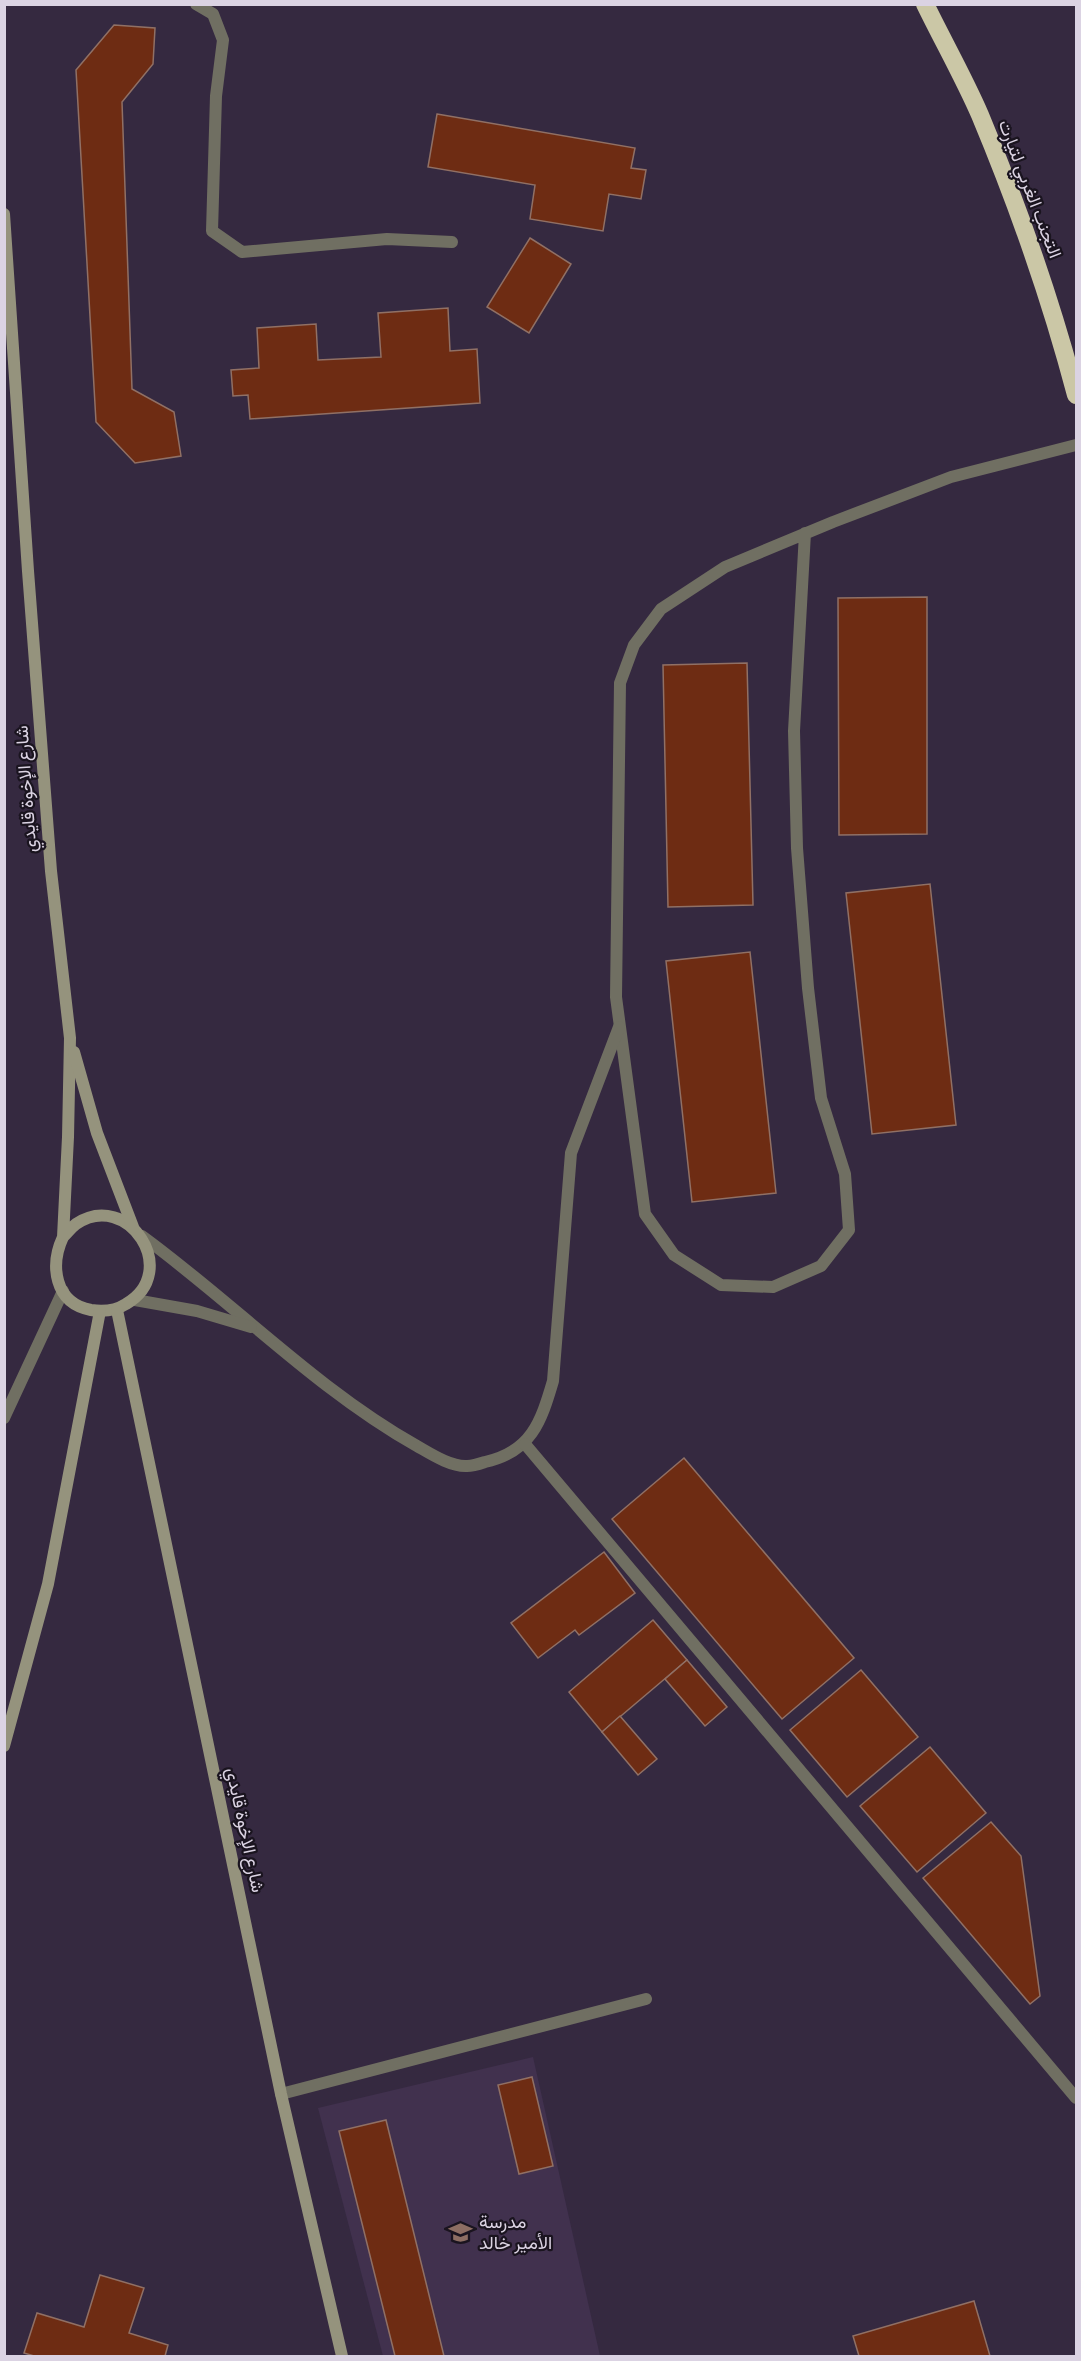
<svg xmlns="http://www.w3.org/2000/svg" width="1081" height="2361" font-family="Bitter,Vazirmatn,serif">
<rect width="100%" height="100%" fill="#352940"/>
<path fill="#41314e" d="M533 2057 600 2356H383L318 2108Z"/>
<g fill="#6e2c13" stroke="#907065" stroke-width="1.5">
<path d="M114 25 155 28 153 64 122 102 132 389 174 412 181 456 135 463 96 422 76 70Z"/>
<path d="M437 114 635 148 631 168 646 170 641 199 609 194 603 231 530 219 535 185 428 167Z"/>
<path d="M530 238 571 264 529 333 487 307Z"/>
<path d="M448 308 450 351 477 349 480 403 250 419 248 395 233 396 231 370 259 368 257 328 316 324 318 360 381 357 378 313Z"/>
<path d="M927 597V834L839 835 838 598Z"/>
<path d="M747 663 753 905 668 907 663 665Z"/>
<path d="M930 884 956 1125 872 1134 846 893Z"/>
<path d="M750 952 776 1193 692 1202 666 961Z"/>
<path d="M684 1458 854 1658 782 1719 612 1519Z"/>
<path d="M604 1552 635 1593 579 1635 575 1630 538 1658 511 1623Z"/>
<path d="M653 1620 687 1660 602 1732 569 1692Z"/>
<path d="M687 1660 727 1707 705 1726 665 1679Z"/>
<path d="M861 1670 918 1737 847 1797 790 1730Z"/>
<path d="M620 1716 657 1759 638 1775 602 1732Z"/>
<path d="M930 1747 986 1813 917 1872 860 1806Z"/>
<path d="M991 1822 1021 1856 1040 1996 1030 2004 923 1878Z"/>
<path d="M532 2077 553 2166 519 2174 498 2085Z"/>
<path d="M386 2120 444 2356H395L339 2131Z"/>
<path d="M100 2275 144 2288 129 2333 168 2345 165 2356H34L24 2353 37 2313 84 2327Z"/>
<path d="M974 2301 990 2356H859L853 2336Z"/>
</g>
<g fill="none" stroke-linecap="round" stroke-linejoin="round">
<path stroke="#706f62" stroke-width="12" d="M281 2094 646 1999"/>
<g stroke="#706f62" stroke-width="12">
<path d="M196 4 213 14 223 40 216 96 212 231 242 252 387 239 452 242"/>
<path d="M805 533 794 731 797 848 808 988 821 1098 845 1174 849 1230 821 1266 773 1287 721 1285 674 1255 645 1214 616 997 620 683 634 645 661 609 725 567 833 522 951 477 1076 445"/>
<path d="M142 1236C235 1304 316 1389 417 1446 431 1454 451 1467 467 1466 473 1466 479 1464 485 1462 531 1452 541 1422 553 1381L571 1153 619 1027"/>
<path d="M135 1300 197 1311 251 1327"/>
<path d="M4 1418 63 1291"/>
<path d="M525 1444 1076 2098"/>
</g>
<g stroke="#95937d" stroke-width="12">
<path d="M4 214 28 571 51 871 70 1038 68 1137 63 1237C50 1265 54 1303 91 1310 104 1312 115 1311 126 1304 182 1272 128 1189 76 1224 72 1227 67 1233 63 1237"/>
<path d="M74 1052 97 1133 133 1227"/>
<path d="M117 1310 281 2094 342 2356"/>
<path d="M4 1746 48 1584 100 1311"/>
</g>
<path stroke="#cbc7a6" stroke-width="18" d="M925 4C943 41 964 78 980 115 1018 206 1051 300 1076 395"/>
</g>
<defs>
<symbol id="school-bare" viewBox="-9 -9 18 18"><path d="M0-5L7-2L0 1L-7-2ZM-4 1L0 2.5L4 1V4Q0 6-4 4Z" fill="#8d6e63" stroke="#1a141f" stroke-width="2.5" paint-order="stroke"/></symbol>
</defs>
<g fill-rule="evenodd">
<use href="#school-bare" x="444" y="2216" width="33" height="33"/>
</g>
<g text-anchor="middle" stroke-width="4.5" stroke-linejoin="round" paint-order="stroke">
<g font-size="18" fill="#dbd3e3" stroke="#1a141f">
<text transform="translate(1030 189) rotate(69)" y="6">التجنب الغربي لتيارت</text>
<text transform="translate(26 789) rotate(-94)" y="6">شارع الإخوة قايدي</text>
<text transform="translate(245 1830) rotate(78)" y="6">شارع الإخوة قايدي</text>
</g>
<g font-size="18" fill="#dbd3e3" stroke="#1a141f" text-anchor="start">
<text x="479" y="2228">مدرسة<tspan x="479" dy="21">الأمير خالد</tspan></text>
</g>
</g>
<rect width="1081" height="2361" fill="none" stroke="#dbd3e3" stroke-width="12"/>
</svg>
